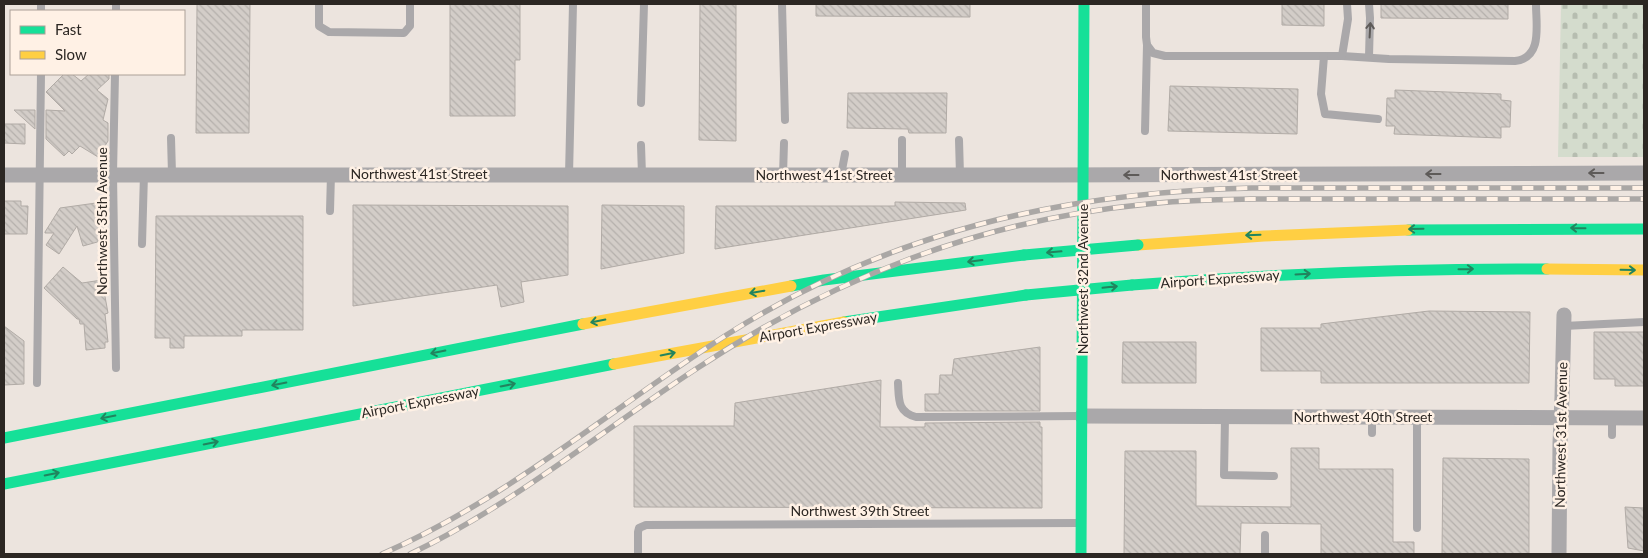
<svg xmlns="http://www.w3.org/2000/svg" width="1648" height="558" font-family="Lato,sans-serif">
<defs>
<pattern id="cemetery-stones" width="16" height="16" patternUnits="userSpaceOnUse" patternTransform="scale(1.25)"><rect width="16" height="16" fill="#d4dccd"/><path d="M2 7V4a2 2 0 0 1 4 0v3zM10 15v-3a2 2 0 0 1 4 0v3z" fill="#b6bdb0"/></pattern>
<pattern id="building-back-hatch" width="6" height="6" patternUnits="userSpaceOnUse" patternTransform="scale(1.25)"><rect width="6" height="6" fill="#d3cdc8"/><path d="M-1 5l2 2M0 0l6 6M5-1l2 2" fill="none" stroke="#b5b0ac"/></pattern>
</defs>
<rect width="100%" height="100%" fill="#ece4de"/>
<path fill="url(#cemetery-stones)" d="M1561 4H1644V157H1558Z"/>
<g fill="url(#building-back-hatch)" stroke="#b1aba6">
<path d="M197 4H250L249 133H196Z"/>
<path d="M450 4H520V60H515V116H450Z"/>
<path d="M700 4H736V141L699 140Z"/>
<path d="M816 4H970V17L816 16Z"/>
<path d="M1282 4H1324V26L1282 25Z"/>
<path d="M1381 4H1508V19L1381 18Z"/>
<path d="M64 74H72L81 81 89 74H109V79L97 90 108 99 103 120 108 123V141L98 157 80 146 72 154 69 151 64 156 46 139V110L65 111 46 92Z"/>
<path d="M1170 86 1298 89 1297 134 1168 131Z"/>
<path d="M1395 90 1501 94V100L1511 101 1510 127H1501V138L1394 134 1395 126H1386L1387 98H1395Z"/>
<path d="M848 93H947L946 133H909L908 129 847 128Z"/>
<path d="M14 110H35V129Z"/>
<path d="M4 124H25V144L4 143Z"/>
<path d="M4 201H21V206H28L27 234H4Z"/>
<path d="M895 202 965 203 966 210 715 249 716 206H895Z"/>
<path d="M96 203 98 222 104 221 108 239 83 246 77 226 59 254 46 245 54 233H45V232L60 208Z"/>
<path d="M353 205 568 206V275L521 282 524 302 501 307 497 285 353 306Z"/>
<path d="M602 205 684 206V253L601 269Z"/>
<path d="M156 216H303V330H242V336H184V348H170V338H155Z"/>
<path d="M63 267 82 283 102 280 108 313 105 314 108 342H105V348L86 350 84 324H80L79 319H77L44 288Z"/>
<path d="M1429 311 1530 312 1529 383H1321V371H1261V328H1321V324Z"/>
<path d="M4 326 24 341V384L4 385Z"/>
<path d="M1594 332H1644V386H1615V379H1594Z"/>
<path d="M1123 342H1196V383H1122Z"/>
<path d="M1040 347V411H925V394H939L940 375H952L954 359Z"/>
<path d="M881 380 880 427H925V423L1040 422V427H1042V508L634 507V426H734L735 403Z"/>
<path d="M1291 448H1319V469H1393V542H1414V554H1321V524L1241 523 1240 554H1124L1125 451H1196V506L1291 507Z"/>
<path d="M1443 458 1529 459V554H1442Z"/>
<path d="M1625 507 1644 508V551L1628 548Z"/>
</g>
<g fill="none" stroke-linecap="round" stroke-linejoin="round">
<g stroke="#aaa8aa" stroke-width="8">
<path d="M319 4V26L329 32 404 33 410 26V4"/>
<path d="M782 4 785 120"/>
<path d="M1146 4V37L1147 45 1153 53 1165 56H1342L1389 59 1515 61C1543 58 1536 25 1536 4"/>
<path d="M41 11V4"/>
<path d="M116 11V4"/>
<path d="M1324 56 1321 94 1325 114 1378 119"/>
<path d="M1342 56 1348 19 1347 4"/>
<path d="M1369 57 1370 18 1369 4"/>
<path d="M115 74 113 174 116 368"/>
<path d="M641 103 644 4"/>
<path d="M1145 131 1147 45"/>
<path d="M171 138 172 174"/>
<path d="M902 140V175"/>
<path d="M959 140 960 175"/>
<path d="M641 145 642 175"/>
<path d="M569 175 573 4"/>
<path d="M783 175 784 143"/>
<path d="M841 175 845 154"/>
<path d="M330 211 331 174"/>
<path d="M142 244 144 174"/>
<path d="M1564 326 1644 322"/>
<path d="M37 383 41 74"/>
<path d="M898 383C899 399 897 412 916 417L1080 416"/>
<path d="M1417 417V528"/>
<path d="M1225 418 1224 475 1274 476"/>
<path d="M1372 433V417"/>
<path d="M1612 435V418"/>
<path d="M1265 535V554"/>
<path d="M638 554V532L639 528 646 525 1079 523"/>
</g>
<g stroke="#aaa8aa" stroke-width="15">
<path d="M4 175H1056L1644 173"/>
<path d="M1082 416 1644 418"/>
<path d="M1559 554 1560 443 1562 397 1564 315"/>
</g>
<g stroke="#16e098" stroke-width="11">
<path d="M1408 230 1644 229"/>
<path d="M1132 285C1270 274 1408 268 1547 269"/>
<path d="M791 286 824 280 1024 255"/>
<path d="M844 322 1026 295"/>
<path d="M4 438 583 324"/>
<path d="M4 484 614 364"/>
<path d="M1081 554 1084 4"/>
</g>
<g stroke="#ffcf43" stroke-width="11">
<path d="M1138 245 1264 236 1408 230"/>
<path d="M1547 269 1644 270"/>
<path d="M583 324 791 286"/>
<path d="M614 364 844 322"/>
</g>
<defs>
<g id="rail">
<path d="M382 554C508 499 613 407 728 334 889 232 1064 192 1252 188H1644"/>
<path d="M410 554C513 505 601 431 696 369 835 277 982 220 1148 204 1183 200 1217 200 1251 199H1644"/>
</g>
</defs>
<use href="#rail" stroke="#aaa7a5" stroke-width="5.5"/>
<use href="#rail" stroke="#fff1e5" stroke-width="4" stroke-dasharray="11" stroke-linecap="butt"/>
<g stroke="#16e098" stroke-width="11">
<path d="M1024 255 1138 245"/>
<path d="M1026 295 1132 285"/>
</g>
</g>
<defs><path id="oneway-shaft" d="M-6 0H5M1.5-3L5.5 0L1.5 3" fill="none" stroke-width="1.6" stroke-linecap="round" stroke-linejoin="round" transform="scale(1.25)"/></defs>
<g stroke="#5e5b59">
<use href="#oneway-shaft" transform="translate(1370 30) rotate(-87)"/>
<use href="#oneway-shaft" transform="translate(1596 173) rotate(180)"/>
<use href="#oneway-shaft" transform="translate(1433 174) rotate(180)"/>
<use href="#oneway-shaft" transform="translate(1131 175) rotate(180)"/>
</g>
<g stroke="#21845e">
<use href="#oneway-shaft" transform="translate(1578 228) rotate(-179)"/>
<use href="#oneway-shaft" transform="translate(1416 229) rotate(179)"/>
<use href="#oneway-shaft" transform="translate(1253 235) rotate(178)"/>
<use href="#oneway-shaft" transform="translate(1054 252) rotate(175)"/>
<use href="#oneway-shaft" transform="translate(975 261) rotate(173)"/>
<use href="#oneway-shaft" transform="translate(1466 269) rotate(-1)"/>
<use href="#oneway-shaft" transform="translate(1628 270) rotate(1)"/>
<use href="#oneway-shaft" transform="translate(1303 274) rotate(-3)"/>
<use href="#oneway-shaft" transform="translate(1110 287) rotate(-6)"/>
<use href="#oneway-shaft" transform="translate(757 292) rotate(170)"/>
<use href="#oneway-shaft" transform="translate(598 321) rotate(169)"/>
<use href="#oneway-shaft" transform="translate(438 352) rotate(169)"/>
<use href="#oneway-shaft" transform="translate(668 354) rotate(-11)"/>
<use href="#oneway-shaft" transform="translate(279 384) rotate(169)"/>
<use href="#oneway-shaft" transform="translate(508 385) rotate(-11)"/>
<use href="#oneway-shaft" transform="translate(108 417) rotate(169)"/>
<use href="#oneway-shaft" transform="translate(211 443) rotate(-11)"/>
<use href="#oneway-shaft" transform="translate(52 474) rotate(-11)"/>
</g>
<g text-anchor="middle" stroke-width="5" stroke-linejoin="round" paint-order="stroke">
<g font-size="14" fill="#2c2723" stroke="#fff1e5">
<text x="419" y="179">Northwest 41st Street</text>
<text x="824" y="180">Northwest 41st Street</text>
<text x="1229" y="180">Northwest 41st Street</text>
<text transform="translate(102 221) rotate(-90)" y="5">Northwest 35th Avenue</text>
<text transform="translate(1083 279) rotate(-90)" y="5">Northwest 32nd Avenue</text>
<text transform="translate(1220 279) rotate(-4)" y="5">Airport Expressway</text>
<text transform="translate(818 327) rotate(-10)" y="5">Airport Expressway</text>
<text transform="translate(420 402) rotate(-11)" y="5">Airport Expressway</text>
<text x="1363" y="422">Northwest 40th Street</text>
<text transform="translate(1561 435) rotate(-89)" y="5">Northwest 31st Avenue</text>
<text x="860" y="516">Northwest 39th Street</text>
</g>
</g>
<rect width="1648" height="558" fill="none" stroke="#2c2723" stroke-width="10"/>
<rect x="10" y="10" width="175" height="65" fill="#fff1e5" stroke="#aba097"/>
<rect x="20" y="26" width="25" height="8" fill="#16e098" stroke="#aba097"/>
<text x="55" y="35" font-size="15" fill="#2c2723">Fast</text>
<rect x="20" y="51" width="25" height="8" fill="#ffcf43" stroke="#aba097"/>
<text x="55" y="60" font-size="15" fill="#2c2723">Slow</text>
</svg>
